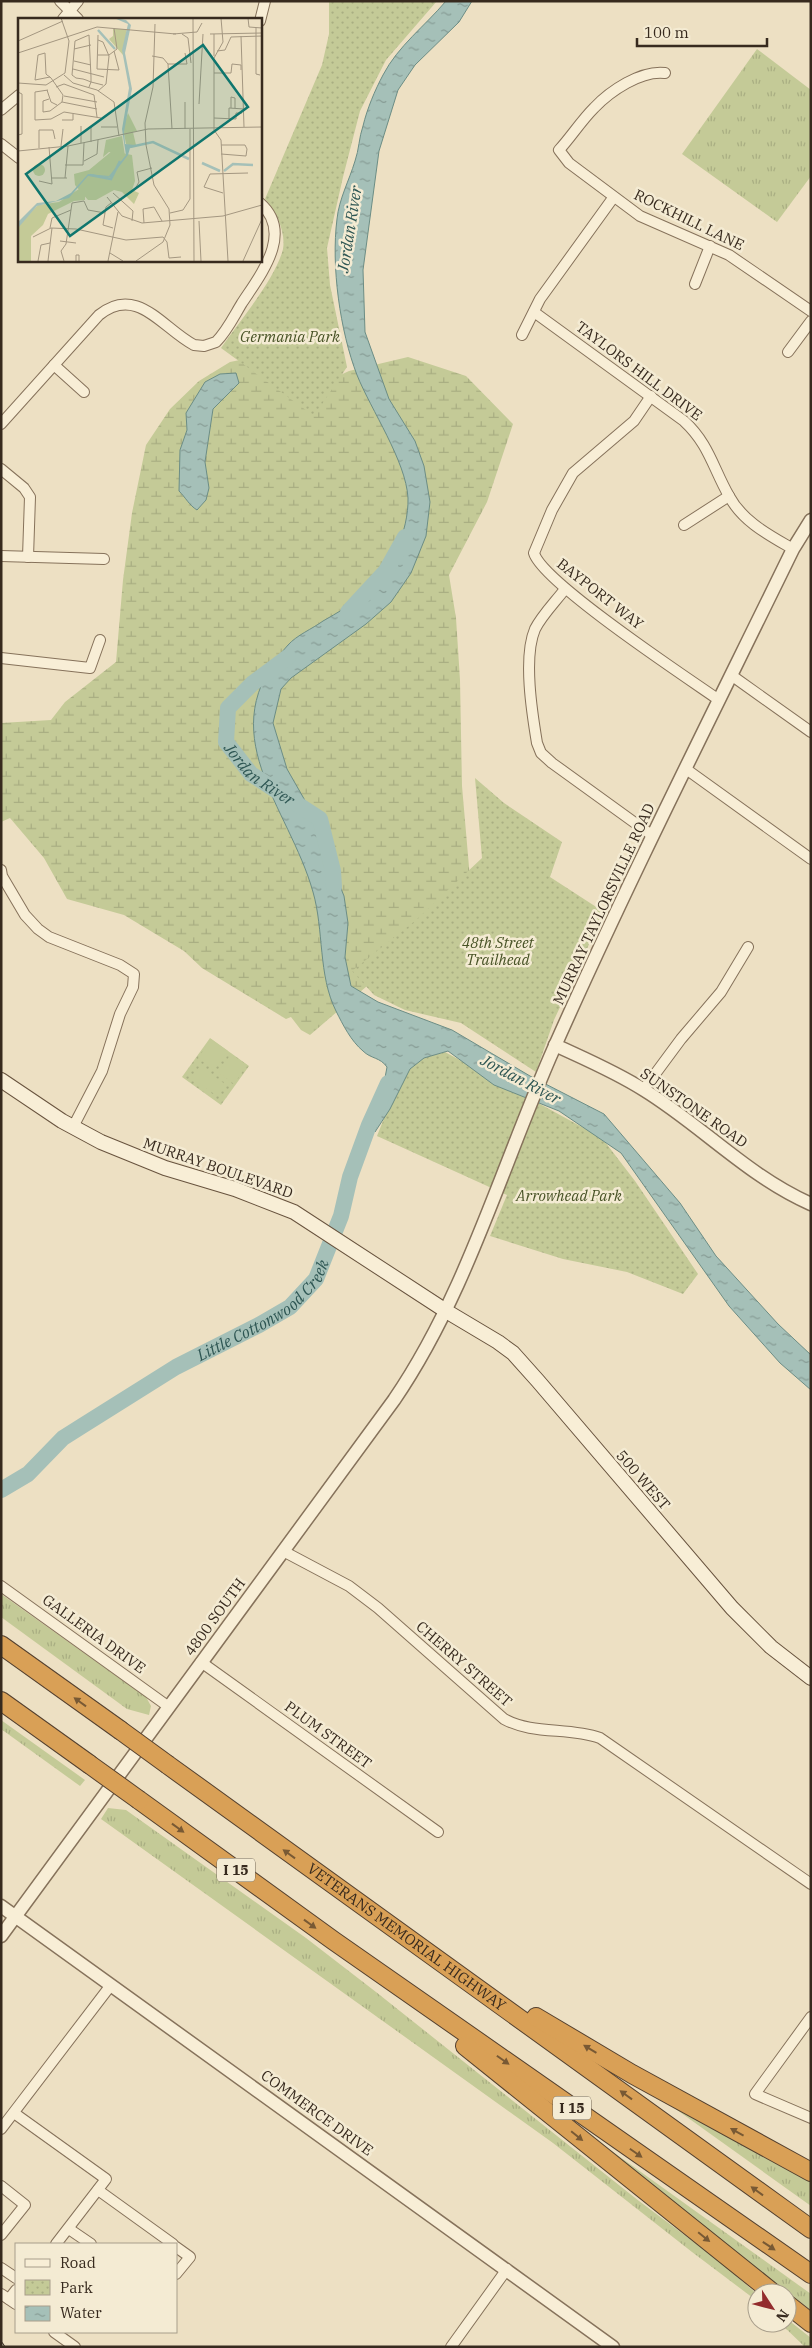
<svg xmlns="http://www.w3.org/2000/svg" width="812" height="2348" font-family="'IBM Plex Serif',serif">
<defs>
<pattern id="grass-tufts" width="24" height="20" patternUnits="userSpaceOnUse" patternTransform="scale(1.25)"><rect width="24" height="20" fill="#c4ca97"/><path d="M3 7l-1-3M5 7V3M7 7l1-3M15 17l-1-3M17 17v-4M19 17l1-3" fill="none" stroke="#a9ae82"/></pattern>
<pattern id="wetland-marsh" width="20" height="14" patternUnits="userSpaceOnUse" patternTransform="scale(1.25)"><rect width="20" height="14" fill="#c4ca97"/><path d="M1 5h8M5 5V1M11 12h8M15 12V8" fill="none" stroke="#a9ae82"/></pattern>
<pattern id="park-dots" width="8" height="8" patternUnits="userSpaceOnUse" patternTransform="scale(1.25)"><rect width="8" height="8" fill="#c4ca97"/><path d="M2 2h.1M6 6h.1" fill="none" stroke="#a9ae82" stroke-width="1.8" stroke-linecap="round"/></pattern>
<pattern id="water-ripples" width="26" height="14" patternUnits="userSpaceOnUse" patternTransform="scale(1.25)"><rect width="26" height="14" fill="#a5c0b8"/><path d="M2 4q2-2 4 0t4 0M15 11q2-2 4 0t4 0" fill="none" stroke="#879c95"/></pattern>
</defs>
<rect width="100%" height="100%" fill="#ede0c3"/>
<g fill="url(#grass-tufts)">
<path d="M757 49 811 90V176L777 222 682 154Z"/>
<path d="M1 1594 146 1697 151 1706 149 1715 127 1709 1 1617Z"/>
<path d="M1 1720 85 1780 80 1786 1 1729Z"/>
<path d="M108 1808 126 1810 306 1938 376 1992 639 2201 718 2260 757 2294V2301L692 2252 553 2143 101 1819Z"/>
<path d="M671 2104 811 2182V2206L670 2105Z"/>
<path d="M581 2129 811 2294V2310L657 2193Z"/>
<path d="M787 2319 811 2338V2347H805L780 2323H787Z"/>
</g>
<path fill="url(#wetland-marsh)" d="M264 355 319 385 349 371 408 357 466 376 513 424 487 502 449 575 456 618 460 680 462 786 471 890 374 980 310 1035 301 1030 291 1017 286 1019 202 968 184 951 124 915 67 899 44 858 10 818 1 822V723L51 720 65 702 116 662 123 580 132 513 146 445 170 409 199 381 230 362Z"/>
<g fill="url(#park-dots)">
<path d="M329 1H437L386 60 360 111 343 177 327 248 330 285 347 367 314 416 221 348C239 322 276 278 283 249 286 232 276 211 265 199L322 65 329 34Z"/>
<path d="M475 778 504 803 562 842 550 877 604 912 554 1020 536 1072 461 1023 405 1010 374 995 352 971 416 920 482 858Z"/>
<path d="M210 1038 249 1066 221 1105 182 1077Z"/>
<path d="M445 1052 602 1138 635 1181 698 1274 683 1294 627 1272 563 1259 490 1236 507 1195 377 1136 400 1078 417 1060Z"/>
</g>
<g fill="#c4ca97">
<path d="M211 1039 228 1051 214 1070 198 1058Z"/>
<path d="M231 1054 247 1065 234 1084 218 1072Z"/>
<path d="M200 1066 225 1084 217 1096 192 1078Z"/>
</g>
<g fill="url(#water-ripples)" stroke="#6c8d85">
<path d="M446 1H472L459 22 415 65 398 90 379 151 363 270 365 332 389 399 415 441 424 466 430 502 426 536 411 573 391 602 366 624 291 678 281 689 273 723 287 769 307 804 344 896 348 923 345 957 351 986 378 1002 452 1030 530 1076 604 1114 680 1203 716 1256 778 1324 811 1355V1390L780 1363 729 1306 621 1153 559 1111 494 1085 448 1051 424 1058 410 1069 390 1109 375 1132 387 1067C380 1057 371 1059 363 1051 351 1041 343 1025 336 1011 318 975 324 930 313 892 289 806 208 732 288 645 297 635 312 629 323 621 337 613 351 605 364 595 390 575 409 530 408 498 406 461 371 410 357 375 340 331 331 266 337 219 339 199 349 181 355 161 359 150 359 137 363 126 367 109 375 90 383 75 398 46 425 26 446 1Z"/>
<path d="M236 373 239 383 213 409 205 462 209 488 206 500 197 510C189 505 186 498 179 491L180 450 187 430 186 413 205 382 220 374Z"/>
</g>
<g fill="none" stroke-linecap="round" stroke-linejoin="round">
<g stroke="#a5c0b8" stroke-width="16">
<path d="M348 612 386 571 405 537"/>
<path id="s1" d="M288 657 253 683 228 708 226 742 251 774 320 819 333 871 334 887"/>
<path id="s2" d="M1 1490 28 1474 63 1438 82 1426 176 1367 259 1325 290 1307 316 1279 341 1216 350 1177 369 1125 388 1083"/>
</g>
<defs>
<g id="minor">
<path d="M60 1 78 19"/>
<path d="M63 19 78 1"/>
<path d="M260 21 265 1"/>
<path d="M665 73C641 70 610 91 594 108 581 121 571 137 559 150L569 163 640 216 729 255 811 311"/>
<path d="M1 110 19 95"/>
<path d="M1 144 19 158"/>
<path d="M695 284 710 246"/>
<path d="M534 312 684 421C709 444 713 468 729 496 743 522 769 535 793 549"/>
<path d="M522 335 540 299 613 198"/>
<path d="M788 352 811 321"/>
<path d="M54 365 84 392"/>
<path d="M651 396 634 421 573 473 552 510 534 553C542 582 686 677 719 700"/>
<path d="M1 424 99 315C137 284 163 329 194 345L204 346 216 342C227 331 234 316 242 303 261 274 294 233 260 203"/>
<path d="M1 469 24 488 30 497 28 557"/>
<path d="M684 525 729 496"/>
<path d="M1 556 104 559"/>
<path d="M565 589C556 601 542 615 535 629 523 657 532 713 537 743L541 753 552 763 653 836"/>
<path d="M1 658 90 668 100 640"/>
<path d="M731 675 811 732"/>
<path d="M686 769 811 859"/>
<path d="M1 870 2 876 25 915 38 929 49 937 120 965 134 974 133 987 120 1014 102 1071 73 1127"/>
<path d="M644 1089 681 1039 721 992 748 947"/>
<path d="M283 1551 349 1586 378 1608 504 1719C533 1735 568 1727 600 1738L811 1884"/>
<path d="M1 1586 169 1707"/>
<path d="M201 1662 438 1832"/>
<path d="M811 2017 755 2094 811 2118"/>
<path d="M14 2113 106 2179 56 2244"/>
<path d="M1 2129 111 1985"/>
<path d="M1 2186 25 2205 1 2235"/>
<path d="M98 2190 173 2244"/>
<path d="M69 2229 91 2244"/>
<path d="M176 2247 190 2257 176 2274"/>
<path d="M1 2268 16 2278"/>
<path d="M1 2294 16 2304"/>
<path d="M9 2299 16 2290"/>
<path d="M54 2332 75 2347"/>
<path d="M451 2347 507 2269"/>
</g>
<g id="tertiary">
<path d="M555 1045C585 1059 616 1072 644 1090 701 1125 749 1177 811 1204"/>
<path d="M1 1906 613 2347"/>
<path d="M1 1936 394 1400C467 1293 502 1165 554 1048 629 879 712 715 793 549L811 520"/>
</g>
<path id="secondary" d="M1 1080 62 1121 101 1142 165 1168 235 1189 294 1212 446 1311 498 1342 513 1353 538 1381 732 1608 771 1647 811 1678"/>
<g id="motorway">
<path d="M1 1645 120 1730"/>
<path d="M1 1701 89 1764"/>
<path id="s3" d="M168 1765 811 2229"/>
<path d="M139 1800 334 1941 811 2274"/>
<path d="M536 2017 632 2074 811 2172"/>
<path d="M465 2046 773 2293"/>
<path d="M787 2304 811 2323"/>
</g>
</defs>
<use href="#minor" stroke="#86725b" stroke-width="12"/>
<use href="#tertiary" stroke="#86725b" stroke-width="15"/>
<use href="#secondary" stroke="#68533e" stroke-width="16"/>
<use href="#motorway" stroke="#54402f" stroke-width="20"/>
<use href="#minor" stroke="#f8eed6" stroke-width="10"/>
<use href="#tertiary" stroke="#f8eed6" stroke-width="12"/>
<use href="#secondary" stroke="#f8eed6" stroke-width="14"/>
<use href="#motorway" stroke="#d9a056" stroke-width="18"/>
<defs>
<path id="rail" d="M1 2344 3 2347"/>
</defs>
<use href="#rail" stroke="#372a1e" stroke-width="4.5"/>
<use href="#rail" stroke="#f4ebd3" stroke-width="2.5" stroke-dasharray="8" stroke-linecap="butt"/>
<defs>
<g id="motorway-bridge">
<path d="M120 1730 168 1765"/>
<path d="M89 1764 139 1800"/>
</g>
</defs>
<use href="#motorway-bridge" stroke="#54402f" stroke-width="20" stroke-linecap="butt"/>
<use href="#motorway-bridge" stroke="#d9a056" stroke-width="18"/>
</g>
<defs><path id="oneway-solid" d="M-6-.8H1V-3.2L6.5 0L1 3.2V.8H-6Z" transform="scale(1.25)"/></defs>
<g fill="#785934">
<use href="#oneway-solid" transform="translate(80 1702) rotate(-144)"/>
<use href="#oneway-solid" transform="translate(178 1828) rotate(36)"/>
<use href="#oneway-solid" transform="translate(289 1854) rotate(-144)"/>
<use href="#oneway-solid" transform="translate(310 1924) rotate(36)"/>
<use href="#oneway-solid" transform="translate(590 2049) rotate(-149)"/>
<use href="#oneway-solid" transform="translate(503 2060) rotate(35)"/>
<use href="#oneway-solid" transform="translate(626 2095) rotate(-144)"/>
<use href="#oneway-solid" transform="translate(737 2132) rotate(-151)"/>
<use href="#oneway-solid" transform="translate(577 2136) rotate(39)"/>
<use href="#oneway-solid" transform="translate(636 2153) rotate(35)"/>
<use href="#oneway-solid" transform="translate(757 2191) rotate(-144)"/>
<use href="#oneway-solid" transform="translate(704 2237) rotate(39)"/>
<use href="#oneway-solid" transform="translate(769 2246) rotate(34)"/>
</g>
<g text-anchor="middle" stroke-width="5" stroke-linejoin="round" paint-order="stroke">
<g fill="#f4ebd3" stroke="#706454" stroke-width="1">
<rect x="217" y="1858.5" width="38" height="23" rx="4"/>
<rect x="553" y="2096.5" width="38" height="23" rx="4"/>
</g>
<g font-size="14" font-weight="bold" fill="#372a1e">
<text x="236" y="1875">I 15</text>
<text x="572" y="2113">I 15</text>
</g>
<g font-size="15" fill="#372a1e" stroke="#f4ebd3">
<text transform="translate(689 220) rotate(26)" y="5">ROCKHILL LANE</text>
<text transform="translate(639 371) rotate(37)" y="5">TAYLORS HILL DRIVE</text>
<text transform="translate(600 594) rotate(38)" y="5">BAYPORT WAY</text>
<text transform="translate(604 904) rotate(-65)" y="5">MURRAY TAYLORSVILLE ROAD</text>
<text transform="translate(694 1108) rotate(35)" y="5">SUNSTONE ROAD</text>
<text transform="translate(218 1168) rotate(19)" y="5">MURRAY BOULEVARD</text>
<text transform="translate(643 1480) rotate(49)" y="5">500 WEST</text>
<text transform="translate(215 1617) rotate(-54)" y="5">4800 SOUTH</text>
<text transform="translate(94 1634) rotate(36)" y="5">GALLERIA DRIVE</text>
<text transform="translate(464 1664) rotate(41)" y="5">CHERRY STREET</text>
<text transform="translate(328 1735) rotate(36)" y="5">PLUM STREET</text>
<text dy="5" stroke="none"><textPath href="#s3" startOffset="294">VETERANS MEMORIAL HIGHWAY</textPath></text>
<text transform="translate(317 2113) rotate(36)" y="5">COMMERCE DRIVE</text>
</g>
<g font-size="15" font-style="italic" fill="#475225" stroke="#f4ebd3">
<text x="290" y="342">Germania Park</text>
<text x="498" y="948">48th Street<tspan x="498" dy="17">Trailhead</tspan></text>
<text x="569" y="1201">Arrowhead Park</text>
</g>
<g font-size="16" font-style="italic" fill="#2e5653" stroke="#f4ebd3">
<text transform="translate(349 229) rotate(-81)" y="6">Jordan River</text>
<text dy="6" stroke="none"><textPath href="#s1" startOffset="160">Jordan River</textPath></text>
<text transform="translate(521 1079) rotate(28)" y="6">Jordan River</text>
<text dy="6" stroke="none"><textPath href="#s2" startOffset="321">Little Cottonwood Creek</textPath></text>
</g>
</g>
<g transform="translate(18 18)">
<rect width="244" height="244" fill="#ede0c3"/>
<path d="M15 152a6 6 0 1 1 12 0a6 6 0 1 1-12 0Z" fill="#c4ca97"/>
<path d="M94 133 114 137 117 163 114 172 121 175 116 186 104 174 96 172 78 182H70L57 167 56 156 71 152Z" fill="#c4ca97"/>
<path d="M95 11H109L105 37 91 21 95 18ZM110 95 119 113 115 114 118 127 112 128 108 126 105 110ZM104 118 107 138 91 134 85 139 88 122ZM61 171H67V182L56 183 30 196 25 207 13 218V243H0V210L3 205 20 187 41 184Z" fill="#c4ca97"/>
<path d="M96 0 108 2 113 7 107 35 114 71 106 114 107 126 117 127 112 130 110 137 93 159 70 158 51 180 19 188 0 210V204L19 185 38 183 53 175 70 156 91 158 108 137 104 111 111 70 104 32 110 6Z" fill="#a5c0b8"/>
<path fill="none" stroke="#a5c0b8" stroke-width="2.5" d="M80 12 97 31M112 129 135 124 171 141M184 145 202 153M206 153 215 146 235 147M72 157 93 161 102 143"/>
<path fill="none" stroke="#a49781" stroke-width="1" d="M175 0 176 243M203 0 205 24 196 40V112L203 122 210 243M230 0 231 9 244 10M238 10V56L242 57M155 16 179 14 184 5M164 16 170 20 173 45M192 16 244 15M196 16V38M80 17 79 51 101 52 96 33M223 18 226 109M80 22 85 24 91 38 88 66 80 73M0 23 45 3M56 31 73 27M199 33 207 32 213 19 244 18M0 35 79 9 158 16M80 37H91L99 31 96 10M134 38 145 40 150 46 154 111M56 43 73 47M150 46H169L167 35M55 51 86 59M196 55H213M213 55 214 46 223 47V52M46 57 55 65 79 72 96 84 101 118M32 59 17 62 20 37 27 35 28 56 29 57 32 59 33 60 45 77 44 84M0 65 28 67 47 55 51 23 43 0M38 69 46 66 76 77 79 99M71 69 73 64V59L71 17 57 23 54 57 58 60 65 61 68 62 73 64 85 67M29 72 33 84 39 87M30 72 17 74V102L33 101 46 94 83 100M0 74 4 76V116L0 117M46 78 79 84M31 81 25 83V94L32 93 44 84M44 84 79 91M167 84V111M181 86 185 16M213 90V79L217 80V90M196 100 218 101V95H224M211 101V90L226 91M44 102H55V96M63 108V125M73 108V124M83 109H99M203 127H227L229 131 228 138 203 136M43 128 45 111M21 130V112H35L37 121M0 133 50 128 130 111 244 109M66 143 79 136 80 122M47 147H65L66 125M0 150V179M34 160H49M47 160 50 128M21 163 34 166 31 129M117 171 121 164 119 154 134 150M95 175 115 193 114 203M205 175 186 169 192 156 230 155M89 179 104 198 124 205 205 198 244 187M93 185 88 189 85 207 95 210M152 195 165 192 172 181V111M181 203 183 243M126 205 125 191 136 189 144 203M32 210 34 200 53 192M15 219 33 210 58 211 108 222 145 219 149 224 151 240 163 239M42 223 58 225M92 235 105 243M20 243 23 227 32 225M30 243 34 210M46 243 43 233 48 226 54 185 66 183 70 192 87 195M58 243V237H61V243M90 243 100 194M118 243 145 224 152 207 151 191 136 167 128 127 127 105 135 69 137 6M225 243 244 201"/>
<path fill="#0f766e" fill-opacity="0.15" stroke="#0f766e" stroke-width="2.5" d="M185 27 230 89 52 218 8 156Z"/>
<rect width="244" height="244" fill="none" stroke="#372a1e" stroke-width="2.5"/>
</g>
<rect width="812" height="2348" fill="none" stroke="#372a1e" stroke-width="5"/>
<rect x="15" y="2243" width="162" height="90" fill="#f4ebd3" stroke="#a89e8b"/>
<rect x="25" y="2259" width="25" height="8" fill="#f8eed6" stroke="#a89e8b"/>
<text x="60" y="2268" font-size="15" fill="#372a1e">Road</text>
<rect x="25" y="2280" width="25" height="15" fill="url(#park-dots)" stroke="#a89e8b"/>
<text x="60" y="2293" font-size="15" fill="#372a1e">Park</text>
<rect x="25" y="2306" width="25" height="15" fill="url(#water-ripples)" stroke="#a89e8b"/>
<text x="60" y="2318" font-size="15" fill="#372a1e">Water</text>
<g transform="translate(772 2308) rotate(126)"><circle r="24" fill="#f4ebd3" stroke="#a89e8b"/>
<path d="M0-4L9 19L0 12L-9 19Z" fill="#932c2d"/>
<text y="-8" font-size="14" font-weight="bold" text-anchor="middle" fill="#372a1e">N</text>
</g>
<path d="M637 38v8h130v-8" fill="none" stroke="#372a1e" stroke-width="2.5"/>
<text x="644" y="38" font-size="15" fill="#372a1e" stroke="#f4ebd3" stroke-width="4" paint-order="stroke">100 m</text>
</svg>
